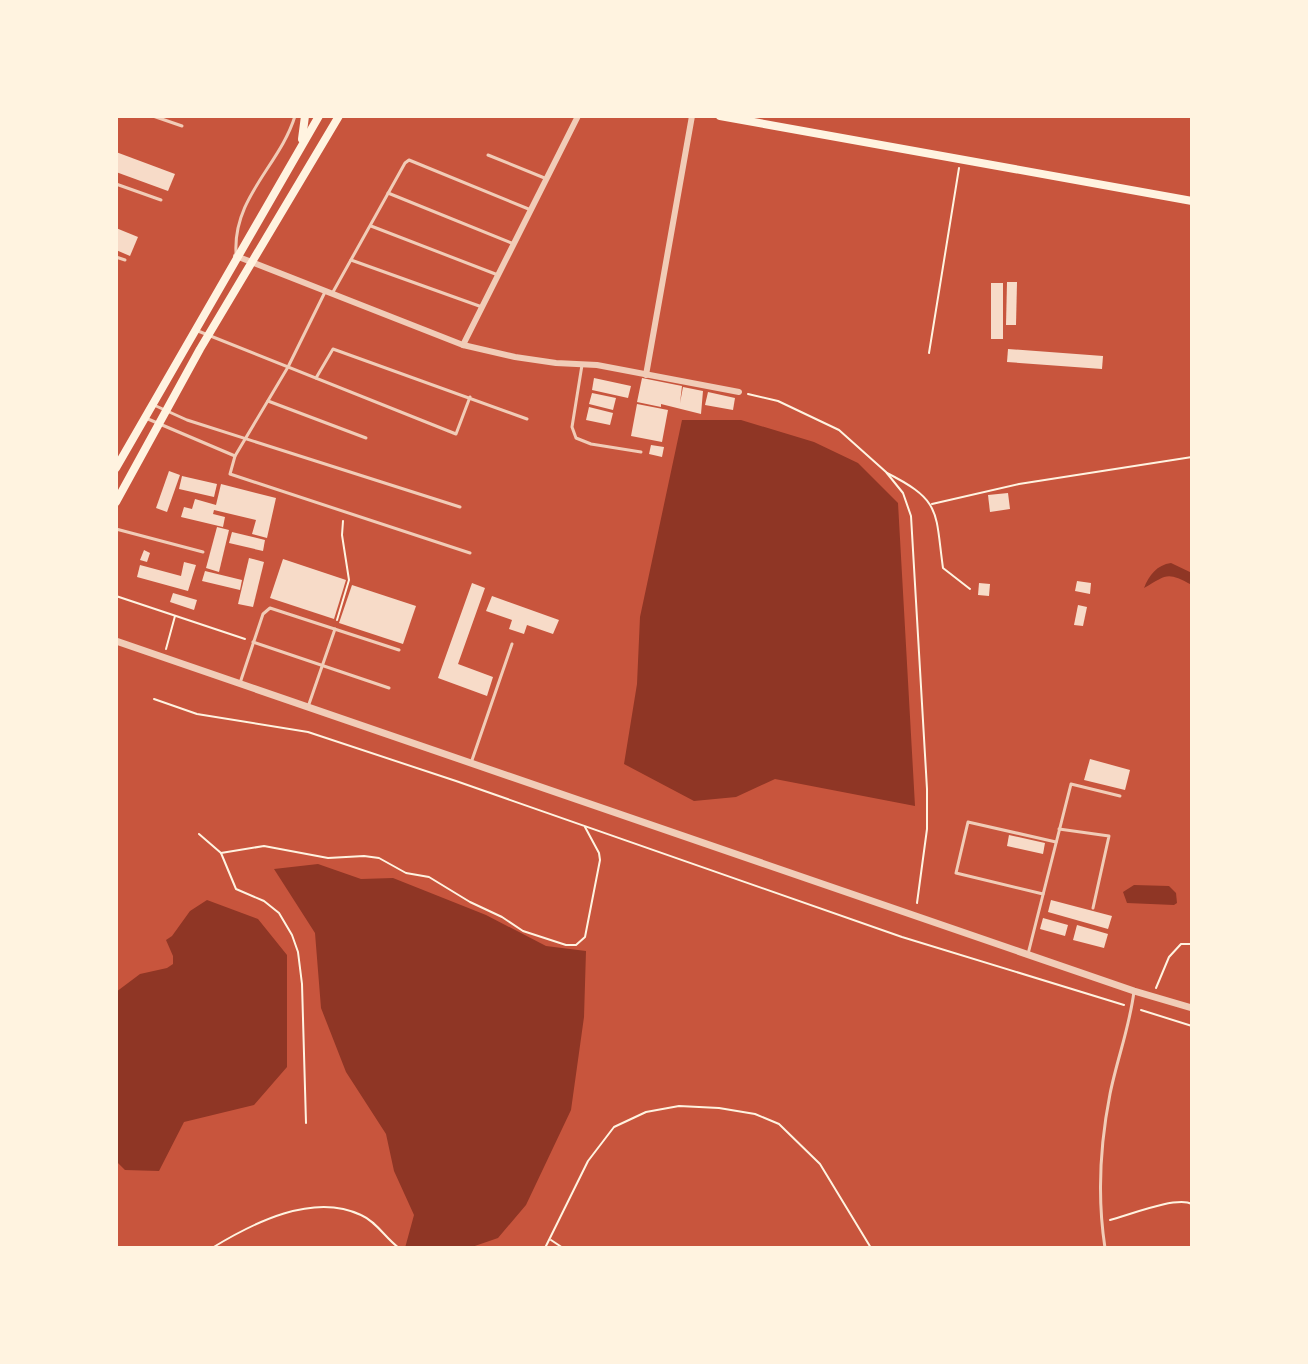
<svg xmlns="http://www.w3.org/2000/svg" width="1308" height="1364" font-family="Bitter,serif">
<rect width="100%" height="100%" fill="#c8553d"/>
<g fill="#8f3625">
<path d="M682 420H741L814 442 858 463 898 503 915 806 775 779 736 797 694 801 624 764 637 684 640 617Z"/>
<path d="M1171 563 1192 573V585C1166 571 1167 575 1144 588 1149 575 1157 565 1171 563Z"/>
<path d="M318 864 361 879 393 878 486 915 546 946 586 951 584 1017 571 1110 526 1205 498 1238 469 1248H405L414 1215 394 1171 386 1134 346 1072 321 1008 315 933 274 869Z"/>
<path d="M1134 885 1169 886 1176 893 1177 903 1174 905 1127 903 1123 892Z"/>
<path d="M207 900 258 919 287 955V1067L254 1105 184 1122 159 1171 125 1170 116 1161V992L140 974 167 968 173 964V956L166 940 172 936 190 911Z"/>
</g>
<g fill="#f7dbc8">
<path d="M116 152 175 174 168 191 116 172Z"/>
<path d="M116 228 138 237 130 256 116 250Z"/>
<path d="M1007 282H1017L1016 325H1006Z"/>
<rect x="991" y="283" width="12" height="56"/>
<path d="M1008 349 1103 356 1102 369 1007 362Z"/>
<path d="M594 378 631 386 628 398 592 390Z"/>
<path d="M642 378 682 386 680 403 683 387 703 391 701 414 661 404V407L637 402Z"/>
<path d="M708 392 735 398 733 410 705 405Z"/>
<path d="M592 393 616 398 613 410 589 404Z"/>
<path d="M637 404 668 410 662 442 631 436Z"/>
<path d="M589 407 613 413 610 425 586 420Z"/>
<path d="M651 445 664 447 662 457 649 454Z"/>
<path d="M169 471 180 475 167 512 156 508Z"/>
<path d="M182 476 217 484 214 497 179 489Z"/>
<path d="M221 484 276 498 267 538 252 534 256 520 214 510 213 514 225 517 223 527 181 517 184 507 192 509 195 499 216 505Z"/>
<path d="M1008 493 1010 509 990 512 988 495Z"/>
<path d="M217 527 229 530 219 572 206 568Z"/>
<path d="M232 532 265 540 263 551 229 543Z"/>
<path d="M144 550 150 553 147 562 140 560Z"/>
<path d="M249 558 264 562 253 607 238 604Z"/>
<path d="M283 559 346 580 334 619 270 598Z"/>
<path d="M184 562 196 565 188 591 137 577 140 565 181 576Z"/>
<path d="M205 571 242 580 240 590 202 581Z"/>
<path d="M1077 581 1091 583 1090 594 1075 591Z"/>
<path d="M472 583 485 588 458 664 493 677 487 696 438 678Z"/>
<path d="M979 583 990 584 989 596 978 595Z"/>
<path d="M352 585 416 606 403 644 339 623Z"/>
<path d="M173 593 197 600 194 610 170 602Z"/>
<path d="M492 596 559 620 553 634 527 625 524 634 509 629 512 620 486 611Z"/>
<path d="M1078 605 1087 607 1083 626 1074 625Z"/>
<path d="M1090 759 1130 770 1125 790 1084 780Z"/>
<path d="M1009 835 1045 843 1043 854 1007 846Z"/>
<path d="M1051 900 1112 916 1108 929 1048 912Z"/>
<path d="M1043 918 1068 925 1065 936 1040 929Z"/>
<path d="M1077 925 1108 934 1104 948 1073 940Z"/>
</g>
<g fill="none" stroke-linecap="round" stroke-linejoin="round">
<g stroke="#fff3e0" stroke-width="2">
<path d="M929 353 959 168"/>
<path d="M748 394 778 401 839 430 886 472 903 493 911 516 927 789V829L917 903"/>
<path d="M887 473C942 501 935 511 943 568L970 589"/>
<path d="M932 504 1019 484 1192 457"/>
<path d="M116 596 245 639"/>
<path d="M337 620 349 580 342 535 343 521"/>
<path d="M166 649 175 616"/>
<path d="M154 699 197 714 308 732 456 781 902 937 1124 1005"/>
<path d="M199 834 221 853 236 889 264 901 279 913 292 935 298 952 302 984 306 1123"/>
<path d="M221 853 264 846 328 858 364 856 379 858 406 873 429 877 470 902 502 917 523 931 566 945H576L585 937 600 860 599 853 585 827"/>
<path d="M1156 988 1169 957 1181 944H1192"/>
<path d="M1141 1010 1192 1026"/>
<path d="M1110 1220C1129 1215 1176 1196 1192 1204"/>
<path d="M551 1240 563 1248"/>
<path d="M212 1248C253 1223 313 1192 361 1215 377 1222 385 1238 399 1248"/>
<path d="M545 1248 588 1161 614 1127 646 1112 679 1106 719 1108 755 1114 779 1124 820 1164 871 1248"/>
</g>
<g stroke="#f1ccb7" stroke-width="3">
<path d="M153 116 182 126"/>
<path d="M488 155 547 179"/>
<path d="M116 184 161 200"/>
<path d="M388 193 514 244"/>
<path d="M371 226 498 275"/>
<path d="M236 253C233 197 280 165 295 116"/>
<path d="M116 257 125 260"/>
<path d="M351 260 482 307"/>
<path d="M325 292 288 367 235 456 230 474 470 553"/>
<path d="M333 292 405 163 409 160 531 210"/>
<path d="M198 331 456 434 470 397"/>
<path d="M582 365 572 427 576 438 591 444 641 452"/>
<path d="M316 378 333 349 527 419"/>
<path d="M268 401 366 438"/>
<path d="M156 406 187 420 460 507"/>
<path d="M148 419 235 456"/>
<path d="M116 529 203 552"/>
<path d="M253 642 389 688"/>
<path d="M240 683 263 614 270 608 399 650"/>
<path d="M309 704 335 629"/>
<path d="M471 763 512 644"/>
<path d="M1059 829 1109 836 1093 908"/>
<path d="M1043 894 956 873 968 822 1056 842"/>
<path d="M1028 954 1071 784 1120 796"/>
<path d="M1105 1248C1097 1196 1100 1145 1110 1094 1117 1059 1130 1026 1134 991"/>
</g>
<g stroke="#f1ccb7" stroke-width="6">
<path d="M236 256 463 345 515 357 556 363 597 365 739 392"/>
<path d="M463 345 578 116"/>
<path d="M646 375 692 116"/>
</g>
<path stroke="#f1ccb7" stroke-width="7" d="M116 641 1134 991 1192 1008"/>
<g stroke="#fff3e0" stroke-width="8">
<path d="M720 116 1192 201"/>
<path d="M302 139 305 116"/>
<path d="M116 468 319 116"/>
<path d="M116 502 200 349 339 116"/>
</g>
</g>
<rect width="1308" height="1364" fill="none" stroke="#fff3e0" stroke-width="236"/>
</svg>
